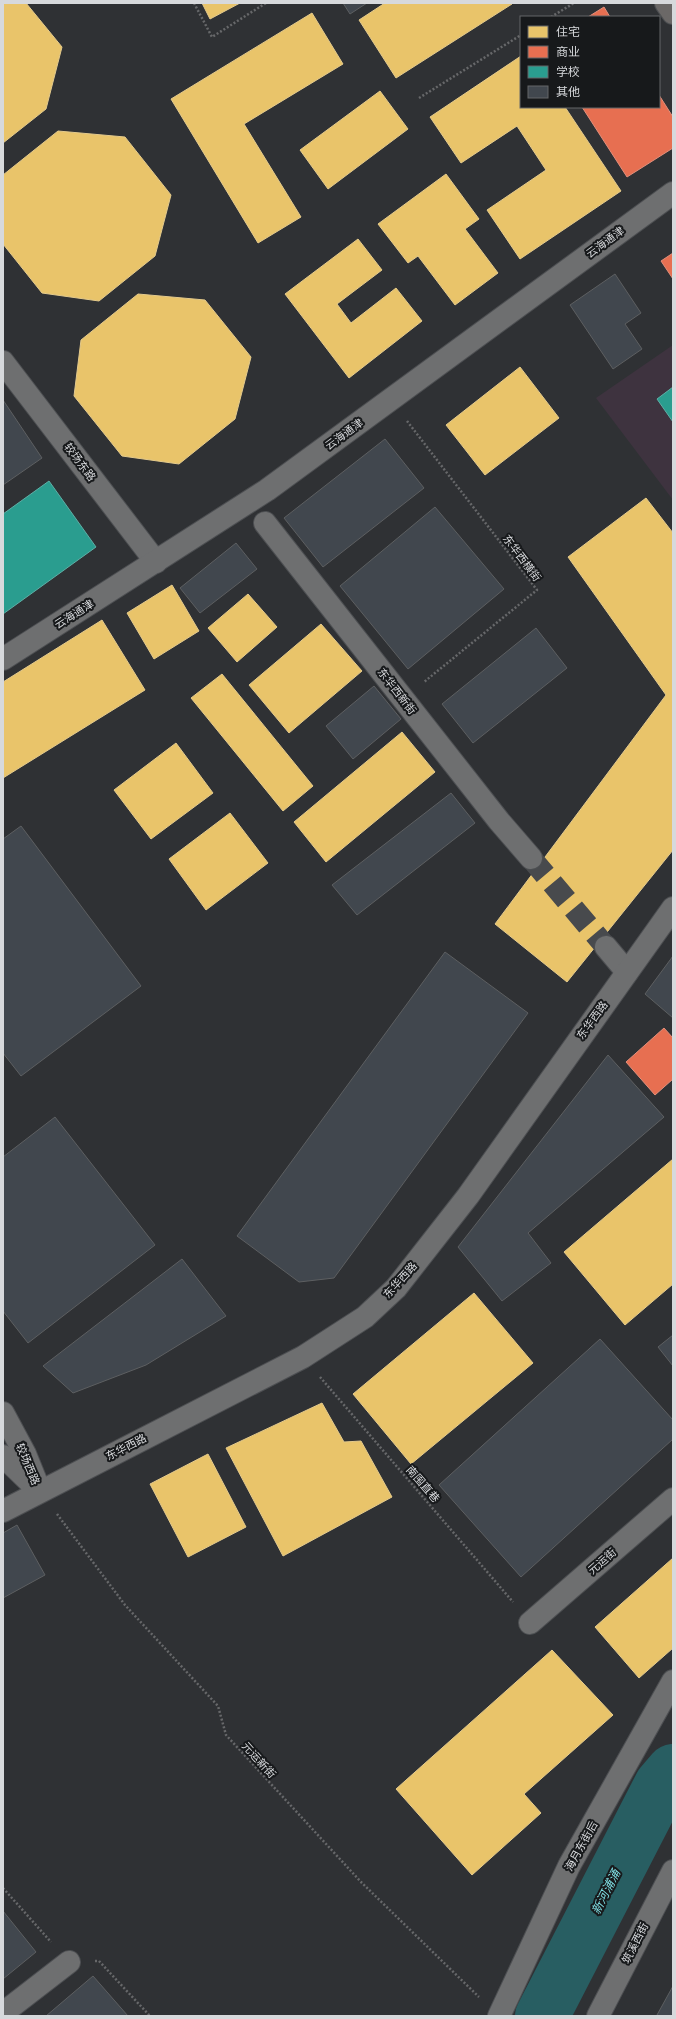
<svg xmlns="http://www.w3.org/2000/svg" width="676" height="2019" font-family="'Crimson Pro','Noto Sans SC',serif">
<rect width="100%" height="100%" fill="#2f3134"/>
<path fill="#3e333f" d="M673 345V500L596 398Z"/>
<g fill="#e9c46a" stroke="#e4ca8c">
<path d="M3 3H26L62 47 46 109 3 143Z"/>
<path d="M202 3H240L210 19Z"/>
<path d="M385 3H511L512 4 396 78 359 20Z"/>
<path d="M312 13 343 64 244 124 301 217 258 243 171 99Z"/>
<path d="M521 56V107H565L621 191 520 259 487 210 546 170 517 126 461 163 430 117Z"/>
<path d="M380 91 408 129 328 189 300 150Z"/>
<path d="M58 131 125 137 171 195 155 256 99 301 42 293 3 244V175Z"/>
<path d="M446 174 479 219 465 229 498 273 455 305 418 256 408 263 378 224Z"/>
<path d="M358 239 382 270 337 304 351 323 396 288 422 321 349 378 285 294Z"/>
<path d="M138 294 205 300 251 357 235 419 179 464 122 456 74 396 81 340Z"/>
<path d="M520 367 559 418 485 475 446 425Z"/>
<path d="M646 498 673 533V850L567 982 495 924 666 695 568 557Z"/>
<path d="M172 585 199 631 154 659 127 613Z"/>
<path d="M248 594 277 627 237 662 208 628Z"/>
<path d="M102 620 145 690 3 778V682Z"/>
<path d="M321 624 362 671 289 733 249 685Z"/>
<path d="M222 674 313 786 283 811 191 698Z"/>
<path d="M402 732 435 772 326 862 294 822Z"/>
<path d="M176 743 213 793 151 839 114 790Z"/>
<path d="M230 813 268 863 206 910 169 859Z"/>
<path d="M673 1159V1284L625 1325 564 1252Z"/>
<path d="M474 1293 533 1363 411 1464 353 1394Z"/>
<path d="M322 1403 344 1442 361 1441 392 1497 283 1556 226 1448Z"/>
<path d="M208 1454 246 1527 188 1557 150 1484Z"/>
<path d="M673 1558V1648L639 1678 595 1627Z"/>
<path d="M552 1650 613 1715 524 1794 541 1813 472 1875 396 1789Z"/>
</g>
<g fill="#e76f51" stroke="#e28f7b">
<path d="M604 7 610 17H588Z"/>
<path d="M659 95 673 117V148L627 177 582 107H659Z"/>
<path d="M673 253V279L661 261Z"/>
<path d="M664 1028 673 1038V1079L655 1095 626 1062Z"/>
</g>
<g fill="#2a9d8f" stroke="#5eafa6">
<path d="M673 387V422L657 399Z"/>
<path d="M49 481 96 547 3 614V514Z"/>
</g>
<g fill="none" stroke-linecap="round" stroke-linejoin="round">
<path stroke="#285e62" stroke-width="54" d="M542 2016 661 1785 673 1771"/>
</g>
<g fill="#41474e" stroke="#5d5f61">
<path d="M343 3H367L350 14Z"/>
<path d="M615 274 641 313 625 324 642 349 613 369 570 305Z"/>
<path d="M3 400 42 458 3 485Z"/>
<path d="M385 439 424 488 323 567 284 518Z"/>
<path d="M435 507 504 589 408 669 340 586Z"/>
<path d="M236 543 257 569 200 613 180 588Z"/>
<path d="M536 628 567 668 473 743 442 704Z"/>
<path d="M374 686 401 719 353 759 326 726Z"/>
<path d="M451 793 475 823 357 915 332 885Z"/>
<path d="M21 826 141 986 21 1076 3 1053V839Z"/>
<path d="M445 952 528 1013 334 1278 299 1282 237 1236Z"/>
<path d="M673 956V1018L645 994Z"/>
<path d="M608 1055 664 1117 528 1233 551 1263 502 1301 458 1247Z"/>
<path d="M55 1117 155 1245 28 1343 3 1311V1157Z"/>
<path d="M182 1259 226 1316 146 1365 73 1393 43 1366Z"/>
<path d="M673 1335V1366L658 1347Z"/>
<path d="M600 1339 673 1420V1439L521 1577 439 1485Z"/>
<path d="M17 1525 45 1575 3 1598V1533Z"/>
<path d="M3 1911 36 1952 3 1979Z"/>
<path d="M93 1976 128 2016H46Z"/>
<path d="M673 1986V2016H657V2015Z"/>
</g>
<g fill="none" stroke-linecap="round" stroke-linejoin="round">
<path stroke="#484a4d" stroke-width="22" stroke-dasharray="22 11" stroke-linecap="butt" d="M531 858 606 947"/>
<defs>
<g id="minor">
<path d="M3 362 156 562"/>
<path d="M265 523 499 821 531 858"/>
<path d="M3 659 267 490 673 193"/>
<path d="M606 947 627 972"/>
<path d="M3 1413 25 1454 40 1491"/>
<path d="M3 1456 35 1487"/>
<path d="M3 1511 303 1357 365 1317 396 1288 468 1196 673 908"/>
<path d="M530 1623 673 1499"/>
<path d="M3 2013 69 1962"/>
<path d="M499 2016 569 1866 673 1681"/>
<path d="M598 2016 673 1871"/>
</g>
<path id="major" d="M666 3 673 13"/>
</defs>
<use href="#minor" stroke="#4d4f52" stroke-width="24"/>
<use href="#major" stroke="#4d4f52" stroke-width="24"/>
<g stroke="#67686a" stroke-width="2.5" stroke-dasharray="2 2" stroke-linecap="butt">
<path d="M194 3 212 37 266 3"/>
<path d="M551 17 574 3"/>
<path d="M419 98 521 35"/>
<path d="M407 421 537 590 424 682"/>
<path d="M320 1377 513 1602"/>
<path d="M57 1514 125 1605 218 1706 226 1735 361 1882 479 1997"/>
<path d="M3 1888 51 1942"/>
<path d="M95 1961H99L150 2016"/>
</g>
<use href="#minor" stroke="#6e6f70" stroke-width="22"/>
<use href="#major" stroke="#6b6867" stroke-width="22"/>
</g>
<g text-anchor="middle" stroke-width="4" stroke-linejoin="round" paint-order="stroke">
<g font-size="11" fill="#d7d9dc" stroke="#17191b">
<text transform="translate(605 242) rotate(-36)" y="4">云海通津</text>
<text transform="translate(344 434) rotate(-36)" y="4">云海通津</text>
<text transform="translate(80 462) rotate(53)" y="4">较场东路</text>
<text transform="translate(522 558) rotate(53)" y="4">东华西横街</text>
<text transform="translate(74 614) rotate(-32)" y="4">云海通津</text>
<text transform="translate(397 691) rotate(52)" y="4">东华西新街</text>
<text transform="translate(592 1020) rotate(-54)" y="4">东华西路</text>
<text transform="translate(400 1280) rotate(-48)" y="4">东华西路</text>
<text transform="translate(126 1447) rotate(-27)" y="4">东华西路</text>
<text transform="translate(28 1464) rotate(67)" y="4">较场西路</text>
<text transform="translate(423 1484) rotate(49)" y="4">南围直巷</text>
<text transform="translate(602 1561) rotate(-41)" y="4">元运街</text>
<text transform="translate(259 1760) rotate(48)" y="4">元运新街</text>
<text transform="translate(581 1846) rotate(-61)" y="4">海月东街后</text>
<text transform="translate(635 1943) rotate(-63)" y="4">筑溪西街</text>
</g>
<g font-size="12" font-style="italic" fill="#7edee3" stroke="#17191b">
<text transform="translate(606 1892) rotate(-63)" y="4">新河浦涌</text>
</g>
</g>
<rect width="676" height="2019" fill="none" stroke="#d7d9dc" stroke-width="8"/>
<rect x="520" y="16" width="140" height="92" fill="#17191b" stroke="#646668"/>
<rect x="528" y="26" width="20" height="12" fill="#e9c46a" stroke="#646668"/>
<text x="556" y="36" font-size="12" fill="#d7d9dc">住宅</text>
<rect x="528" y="46" width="20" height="12" fill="#e76f51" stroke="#646668"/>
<text x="556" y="56" font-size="12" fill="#d7d9dc">商业</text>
<rect x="528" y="66" width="20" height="12" fill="#2a9d8f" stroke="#646668"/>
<text x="556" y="76" font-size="12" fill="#d7d9dc">学校</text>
<rect x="528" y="86" width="20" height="12" fill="#41474e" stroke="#646668"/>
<text x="556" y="96" font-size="12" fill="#d7d9dc">其他</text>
</svg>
